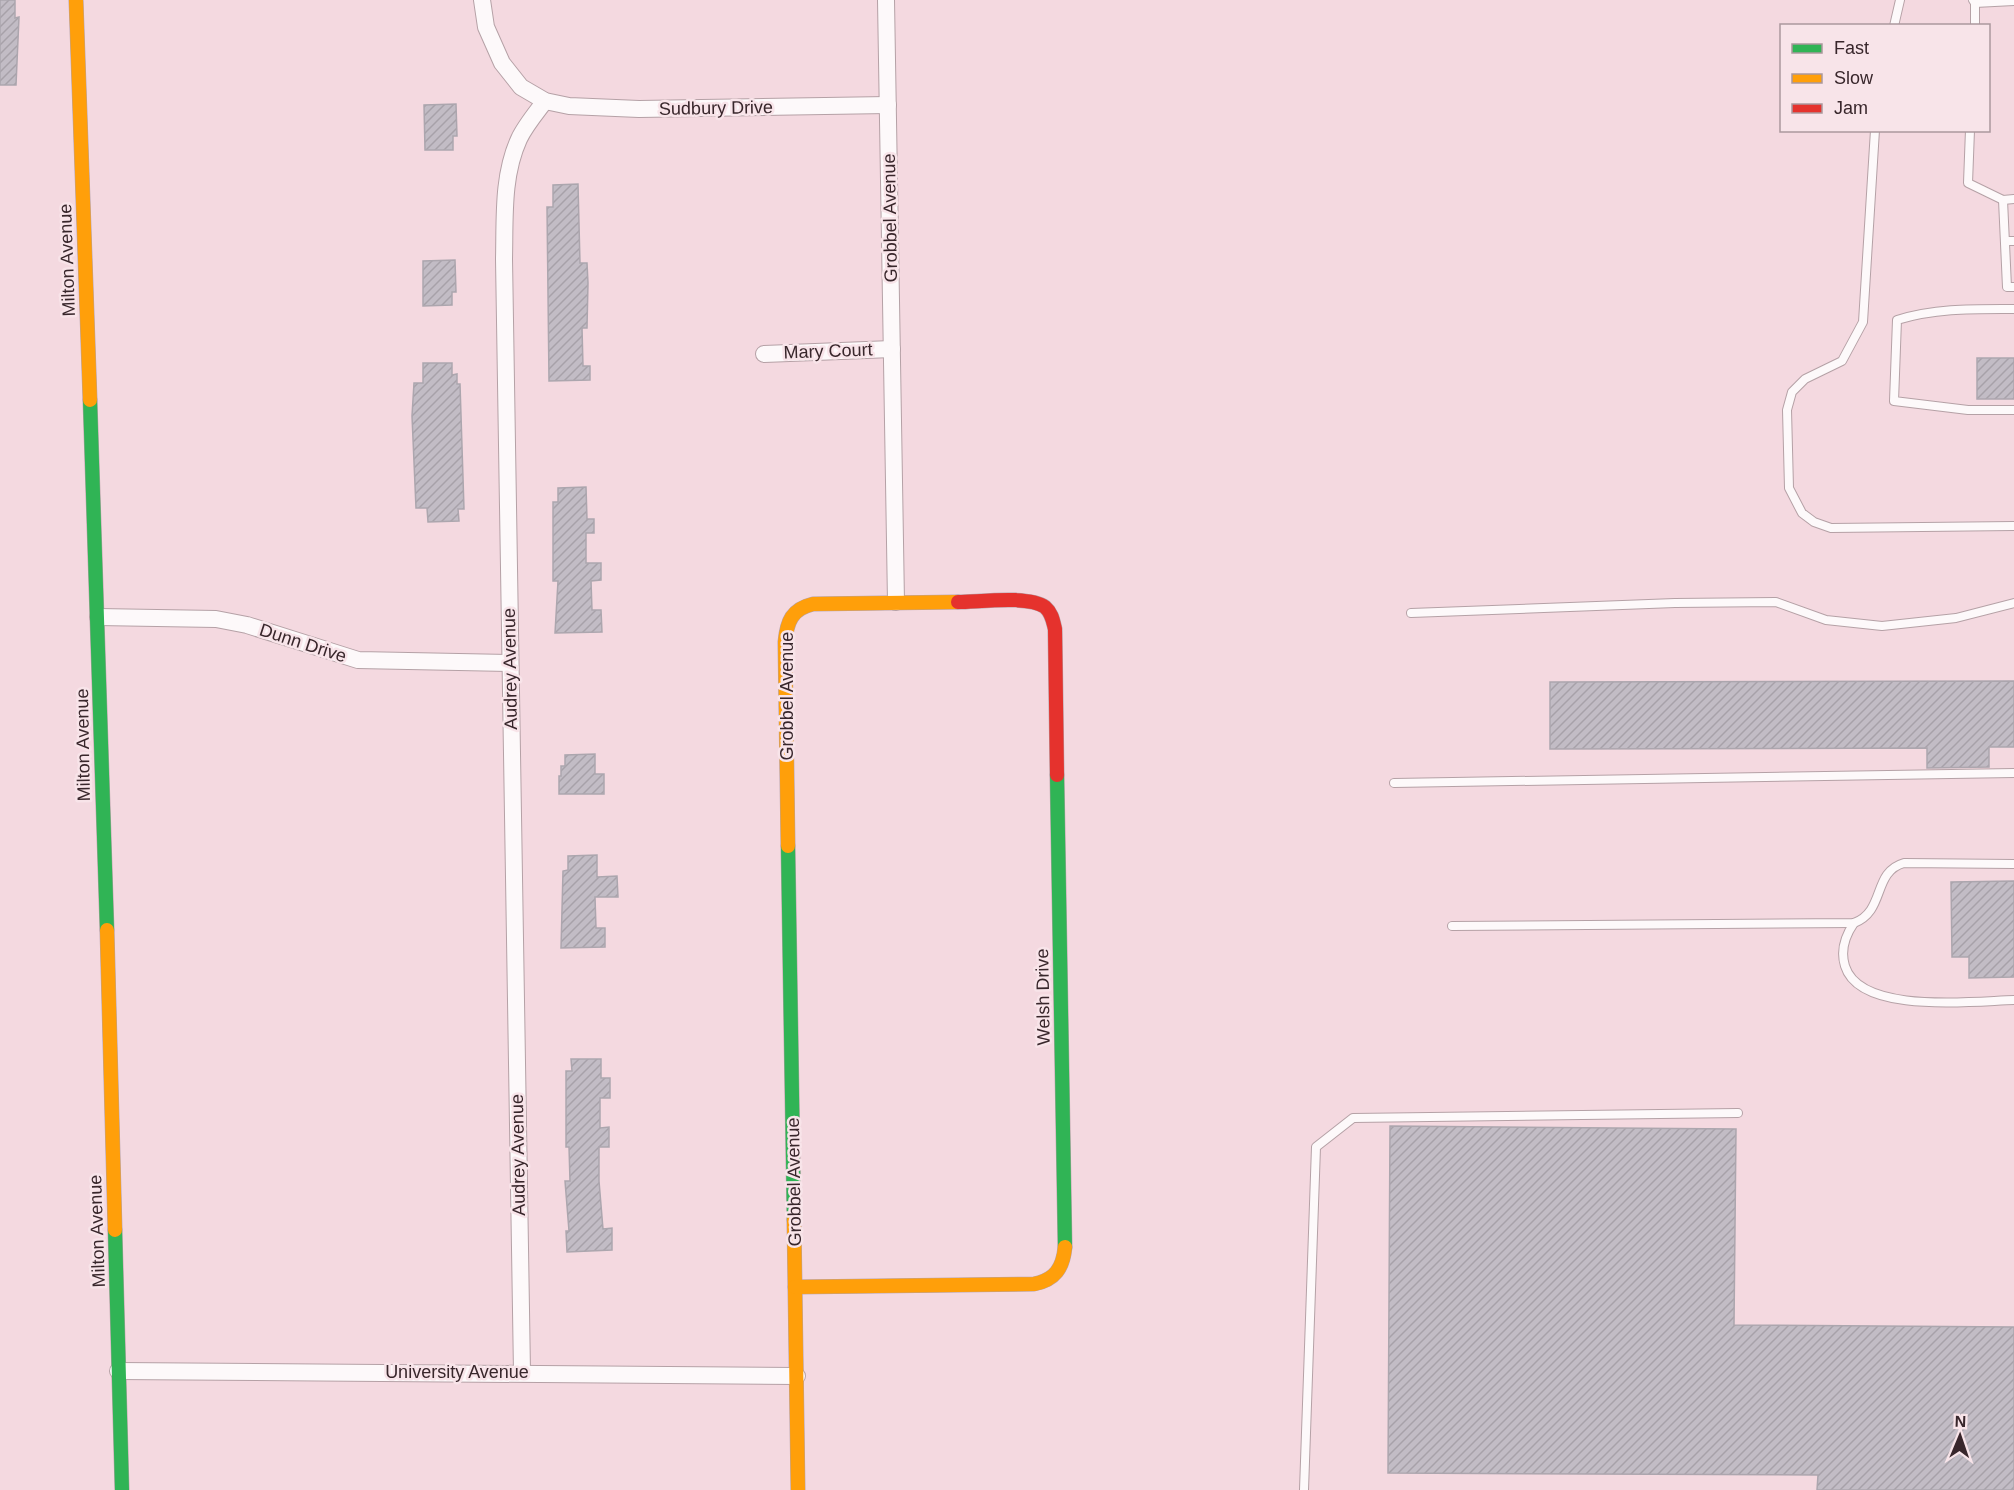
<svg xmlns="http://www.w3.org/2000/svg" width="2014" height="1490" font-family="Helvetica,sans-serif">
<defs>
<pattern id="building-hatch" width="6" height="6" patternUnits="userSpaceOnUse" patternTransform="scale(1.5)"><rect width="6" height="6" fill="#c2bcc5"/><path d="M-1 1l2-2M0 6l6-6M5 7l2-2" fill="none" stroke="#a7a1a9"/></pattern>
</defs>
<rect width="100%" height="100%" fill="#f4d9e0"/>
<g fill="url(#building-hatch)" stroke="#aca6ae" stroke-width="1.5">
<path d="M0 0H15V18L19 17 16 85H0Z"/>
<path d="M456 104 457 136H453V150H425L424 105Z"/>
<path d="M578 184 580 263H587L588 283 587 328H582L583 366H590V380L549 381 547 207H553V185Z"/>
<path d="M455 260 456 292H452V305L423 306V261Z"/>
<rect x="1977" y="358" width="37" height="41"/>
<path d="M423 363H452V375L457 374V384H460L464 509H458L459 521 428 522 427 508H416L412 416 414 383H423Z"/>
<path d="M586 487 587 519H594V533H586V563H601V580L591 581 592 610H601L602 632 555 633 558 581H553V502H558V488Z"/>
<path d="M2014 681V747H1989V767L1927 768V748L1550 749V682Z"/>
<path d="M595 754V774H604V794H559V776H561V766H565V755Z"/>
<path d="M597 855V877L617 876 618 897H595L596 928H605V947L561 948 563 871 568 870V856Z"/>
<path d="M2014 881V977L1969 978V957H1952L1951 882Z"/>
<path d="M571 1059H601V1078H610V1098H600V1128L609 1127V1147H599V1181L603 1229 612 1228V1250L567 1252 566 1231H569L565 1181H570L569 1147H566V1071H572Z"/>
<path d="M1390 1126 1736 1129 1734 1325 2014 1327V1490H1817L1818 1475 1388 1473Z"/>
</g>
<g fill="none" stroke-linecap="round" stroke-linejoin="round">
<defs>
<g id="lane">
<path d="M1973 0 1975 3V26"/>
<path d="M1975 3 2014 1"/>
<path d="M1894 26 1900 0"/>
<path d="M1875 130 1863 322 1842 361 1805 379 1792 392 1787 410 1789 488 1802 513 1814 522 1831 528 2014 526"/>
<path d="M1970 130 1968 183 2003 200 2014 199"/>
<path d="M2003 200 2007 287H2014"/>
<path d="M2005 241H2014"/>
<path d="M2014 309C1974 309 1936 308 1897 320L1894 401 1968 410H2014"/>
<path d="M1411 613 1675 603 1776 602 1826 620 1882 626 1956 618 2014 603"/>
<path d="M1394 783 2014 773"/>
<path d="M1854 923C1845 936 1840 950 1845 966 1860 1015 1974 1001 2014 1000"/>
<path d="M1452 926 1854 923C1886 911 1872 872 1904 863L2014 864"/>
<path d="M1304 1490 1316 1147 1353 1118 1738 1113"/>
</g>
<g id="street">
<path d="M482 0 486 27 502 63 521 87 545 101 569 106 639 109 888 105"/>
<path d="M886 0 896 602"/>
<path d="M764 354 892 349"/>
<path d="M98 617 216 619 247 625 358 660 509 663"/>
<path d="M118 1371 797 1376"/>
<path d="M522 1372 504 259C505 219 502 176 519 139 525 126 536 113 545 101"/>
</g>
<g id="fast">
<path d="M90 400 107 930"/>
<path d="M1057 775 1065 1247"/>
<path d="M788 846 794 1220"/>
<path d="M115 1230 122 1490"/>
</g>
<g id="slow">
<path d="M76 0 90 400"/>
<path d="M788 846 785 642C787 621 792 609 813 604L958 602"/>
<path d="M107 930 115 1230"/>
<path d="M794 1220 798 1490"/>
<path d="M795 1287 1034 1284C1055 1280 1063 1268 1065 1247"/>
</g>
<path id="jam" d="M958 602C979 602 1029 595 1045 607 1052 613 1053 621 1055 629L1057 775"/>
</defs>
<use href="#lane" stroke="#b5a1a6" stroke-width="10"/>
<use href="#street" stroke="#b5a1a6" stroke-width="18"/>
<use href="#fast" stroke="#b5a1a6" stroke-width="15"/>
<use href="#slow" stroke="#b5a1a6" stroke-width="15"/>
<use href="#jam" stroke="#b5a1a6" stroke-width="15"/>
<use href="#lane" stroke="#fdf9fa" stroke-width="8"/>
<use href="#street" stroke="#fdf9fa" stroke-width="16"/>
<use href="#fast" stroke="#30b455" stroke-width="14"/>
<use href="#slow" stroke="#ff9f0a" stroke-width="14"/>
<use href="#jam" stroke="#e5322d" stroke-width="14"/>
</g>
<g text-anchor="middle" stroke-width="5" stroke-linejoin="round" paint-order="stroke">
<g font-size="18" fill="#38262b" stroke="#f8e4e9">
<text transform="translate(716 108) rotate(-1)" y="6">Sudbury Drive</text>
<text transform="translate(890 218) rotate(-91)" y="6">Grobbel Avenue</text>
<text transform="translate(67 260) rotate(-92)" y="6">Milton Avenue</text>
<text transform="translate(828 351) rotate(-2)" y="6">Mary Court</text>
<text transform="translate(303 643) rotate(18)" y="6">Dunn Drive</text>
<text transform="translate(510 669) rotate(-91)" y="6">Audrey Avenue</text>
<text transform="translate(787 696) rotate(-90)" y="6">Grobbel Avenue</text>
<text transform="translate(83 745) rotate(-91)" y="6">Milton Avenue</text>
<text transform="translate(1043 997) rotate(-91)" y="6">Welsh Drive</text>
<text transform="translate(518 1155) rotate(-91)" y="6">Audrey Avenue</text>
<text transform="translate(794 1182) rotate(-91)" y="6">Grobbel Avenue</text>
<text transform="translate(97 1231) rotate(-92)" y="6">Milton Avenue</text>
<text x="457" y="1378">University Avenue</text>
</g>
</g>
<rect x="1780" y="24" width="210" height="108" fill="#f8e4e9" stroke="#ab989d" stroke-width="1.5"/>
<rect x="1792" y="44" width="30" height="9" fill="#30b455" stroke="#ab989d" stroke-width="1.5"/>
<text x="1834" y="54" font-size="18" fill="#38262b">Fast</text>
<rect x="1792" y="74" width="30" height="9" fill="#ff9f0a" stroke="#ab989d" stroke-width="1.5"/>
<text x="1834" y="84" font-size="18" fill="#38262b">Slow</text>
<rect x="1792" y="104" width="30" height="9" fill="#e5322d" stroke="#ab989d" stroke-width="1.5"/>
<text x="1834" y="114" font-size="18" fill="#38262b">Jam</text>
<g transform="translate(1960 1436) rotate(2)" stroke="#f8e4e9" stroke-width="4.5" paint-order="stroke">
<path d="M0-4.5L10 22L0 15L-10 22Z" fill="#38262b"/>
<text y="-9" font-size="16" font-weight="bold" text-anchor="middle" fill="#38262b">N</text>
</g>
</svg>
